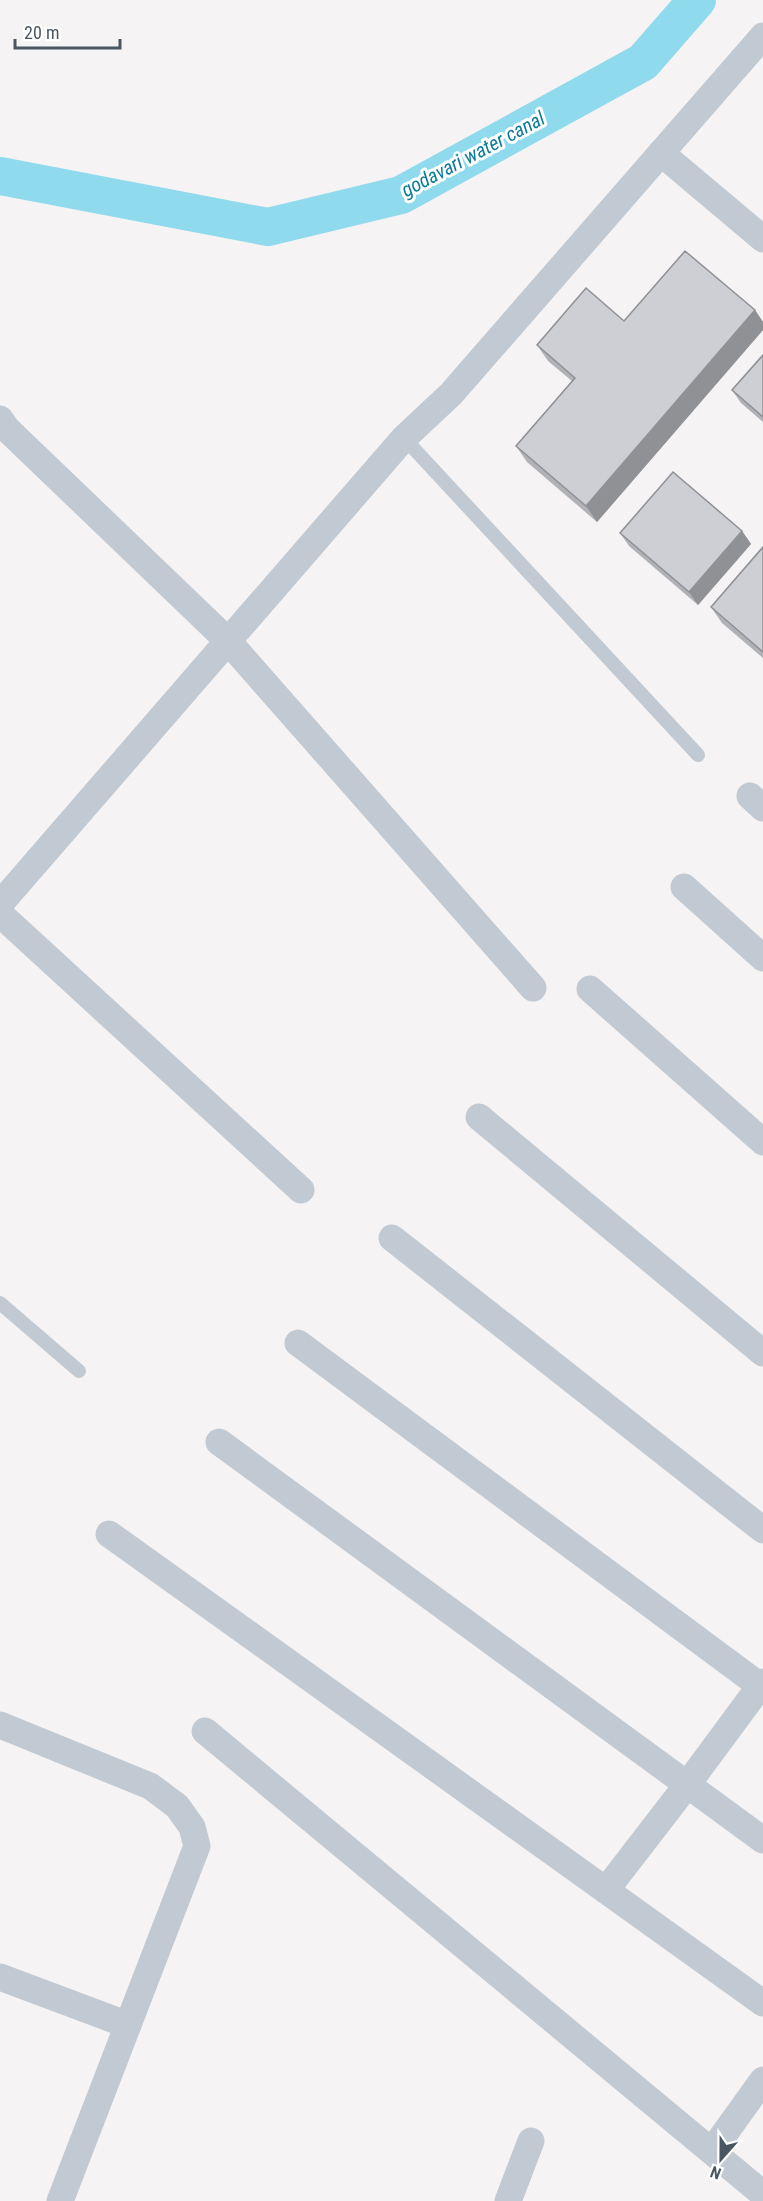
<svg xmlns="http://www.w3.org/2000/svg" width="763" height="2201" font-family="'Roboto Condensed',sans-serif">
<rect width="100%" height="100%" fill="#f5f3f3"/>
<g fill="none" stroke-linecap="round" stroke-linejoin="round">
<path stroke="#90daee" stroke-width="38" d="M0 176 268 227 401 195 643 62 697 0"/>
<g stroke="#c1cad2" stroke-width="14">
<path d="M404 438 698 755"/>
<path d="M0 1303 79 1371"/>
</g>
<g stroke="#c1cad2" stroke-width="27">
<path d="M661 153 763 239"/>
<path d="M0 419 7 429 227 640 533 988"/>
<path d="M750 796 763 808"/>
<path d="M684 887 763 958"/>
<path d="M0 904 404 438 451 394 763 36"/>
<path d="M0 914 301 1190"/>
<path d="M590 989 763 1142"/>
<path d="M479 1117 763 1353"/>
<path d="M392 1238 763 1530"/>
<path d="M298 1343 763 1688"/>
<path d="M219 1442 763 1840"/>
<path d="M109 1534 763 2003"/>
<path d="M0 1725 150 1786 177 1806 192 1827 197 1846 60 2201"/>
<path d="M205 1731 763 2194"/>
<path d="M606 1890 687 1785 763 1682"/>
<path d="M0 1977 128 2025"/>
<path d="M712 2151 763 2080"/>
<path d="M508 2201 531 2141"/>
</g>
</g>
<g fill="#b0b2b7">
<path d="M755 310 763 322V330L597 522 527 462 516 446 572 381 548 361 537 345 624 321Z"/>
<path d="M763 355V422L741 403 732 390Z"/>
<path d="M742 531 751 544 698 605 629 546 620 533Z"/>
<path d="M763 547V658L722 623 711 607Z"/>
</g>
<g fill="#909195">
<path d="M755 310 763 322V330L597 522 586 506Z"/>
<path d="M742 531 751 544 698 605 689 592Z"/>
</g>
<g fill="#cdcfd5" stroke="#909195" stroke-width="1.5">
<path d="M685 251 755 310 586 506 516 446 575 378 537 345 586 288 624 321Z"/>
<path d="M763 355V417L732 390Z"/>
<path d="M673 472 742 531 689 592 620 533Z"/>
<path d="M763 547V652L711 607Z"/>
</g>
<g text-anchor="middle" stroke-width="6" stroke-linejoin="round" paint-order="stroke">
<g font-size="20" font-style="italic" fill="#0c7c9b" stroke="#fff">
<text transform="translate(473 154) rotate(-28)" y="7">godavari water canal</text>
</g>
</g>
<g transform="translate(721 2159) rotate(201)" stroke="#ffffff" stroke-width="4.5" paint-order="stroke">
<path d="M0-4.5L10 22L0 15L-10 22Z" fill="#4a5661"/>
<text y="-9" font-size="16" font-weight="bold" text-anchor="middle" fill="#4a5661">N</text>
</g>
<path d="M15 39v9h105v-9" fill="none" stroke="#4a5661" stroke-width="3"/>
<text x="24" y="39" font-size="18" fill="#4a5661" stroke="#ffffff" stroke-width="4.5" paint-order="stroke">20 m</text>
</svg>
